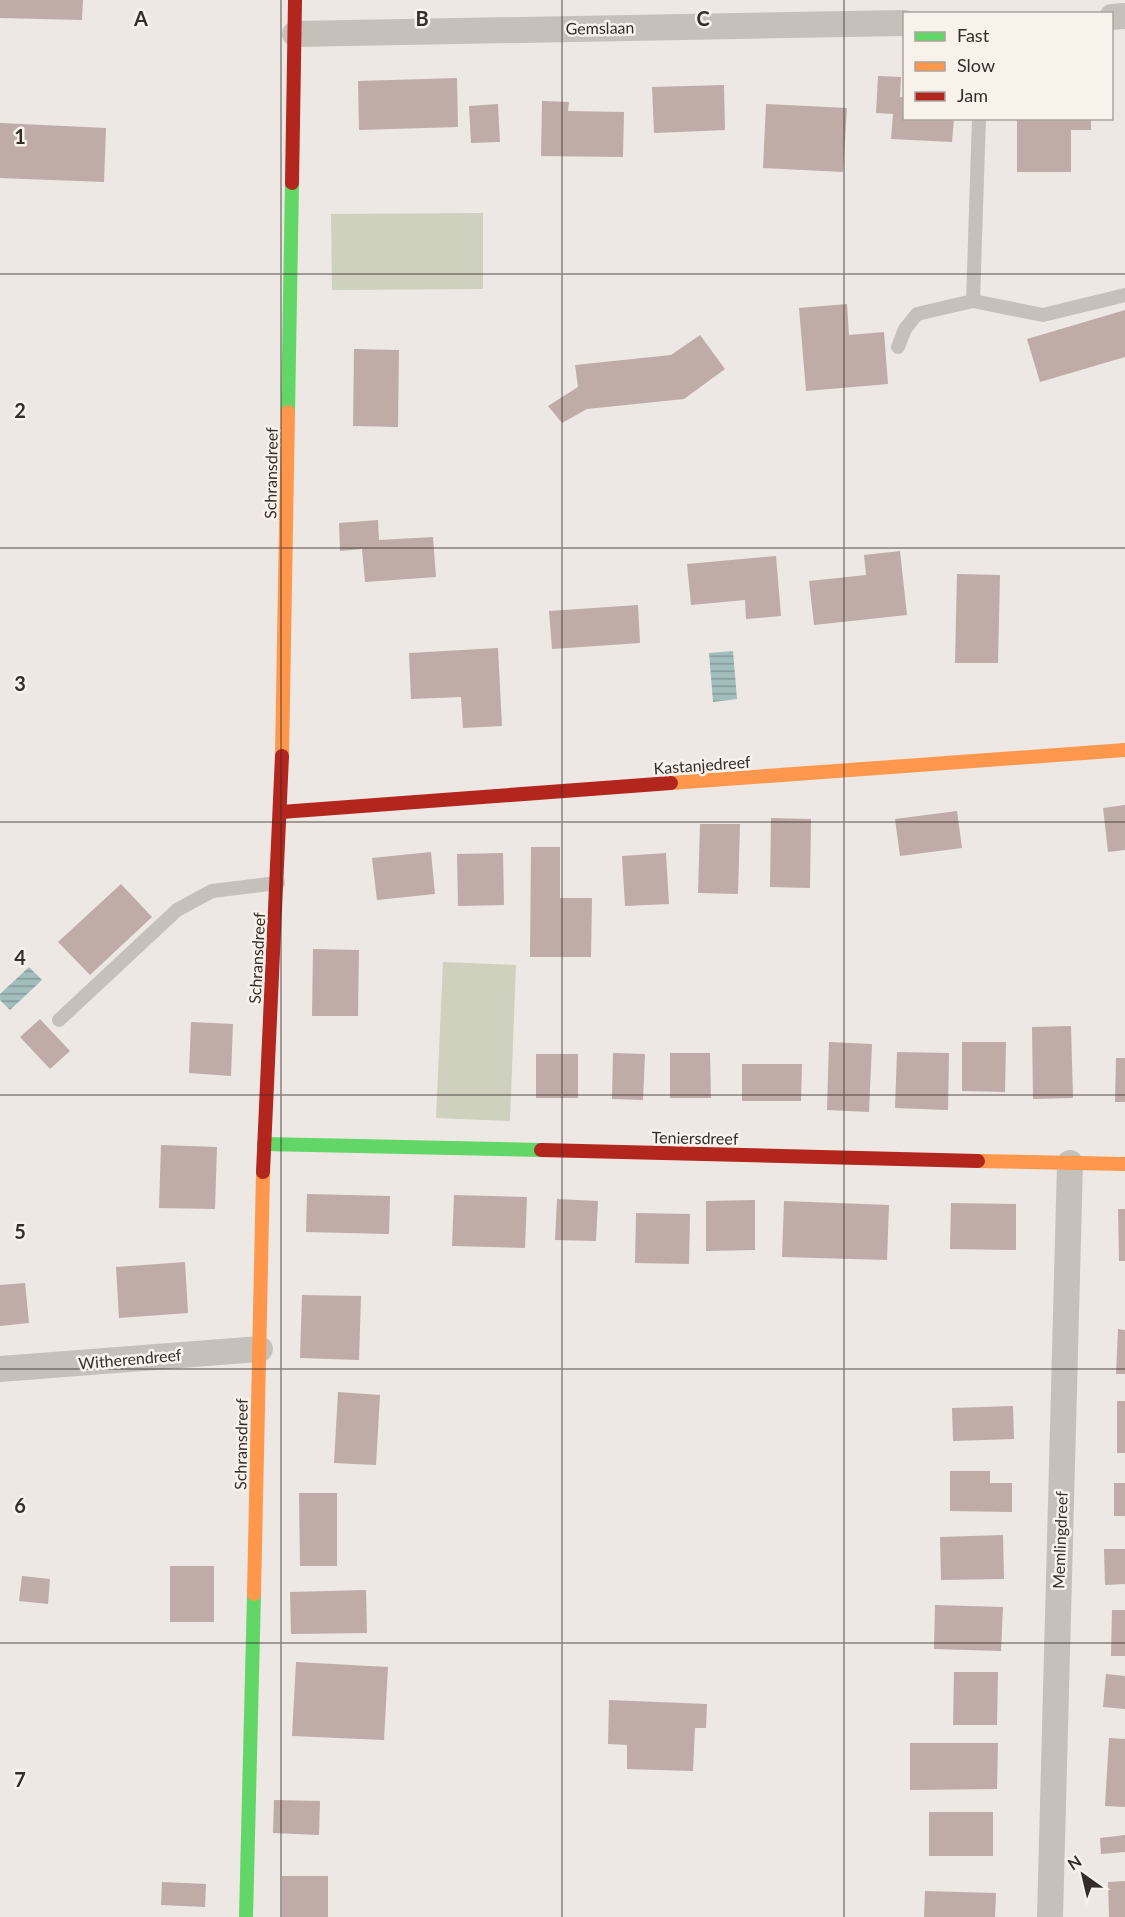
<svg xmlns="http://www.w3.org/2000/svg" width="1125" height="1917" font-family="Lato,sans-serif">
<defs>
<pattern id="water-rules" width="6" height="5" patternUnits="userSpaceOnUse" patternTransform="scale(1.5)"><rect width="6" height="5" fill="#a1bdbc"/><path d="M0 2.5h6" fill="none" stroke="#849a99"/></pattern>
</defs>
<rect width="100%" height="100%" fill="#ede8e3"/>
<g fill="#ced1be">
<path d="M483 213V289L332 290 331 214Z"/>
<path d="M443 962 516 965 510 1121 436 1118Z"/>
</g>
<g fill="url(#water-rules)">
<path d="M733 651 737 699 713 702 709 653Z"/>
<path d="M29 967 42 980 10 1010 0 1000V994Z"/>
</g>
<g fill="#bfaca6">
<path d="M0 0H83L82 20 0 18Z"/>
<path d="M878 76 901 77 900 97H904V118H954L952 142 891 139 893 114 876 113Z"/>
<path d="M457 78 458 127 359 130 358 81Z"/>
<path d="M724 85 725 130 654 133 652 87Z"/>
<path d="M542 101 569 102 568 111 624 112 623 157 541 156Z"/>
<path d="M498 104 500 142 471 143 469 106Z"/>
<path d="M766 104 847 108 843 172 763 168Z"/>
<path d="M1017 118H1091V130H1071V172H1017Z"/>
<path d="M0 123 106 128 104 182 0 178Z"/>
<path d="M847 304 849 335 884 332 888 384 806 391 799 308Z"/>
<path d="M1125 310V357L1040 382 1027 339Z"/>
<path d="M700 335 725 369 684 399 587 409 562 423 548 406 578 387 575 365 671 355Z"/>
<path d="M354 349 399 350 398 427 353 426Z"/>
<path d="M378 520 379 540 433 537 436 577 365 582 362 549 340 551 339 523Z"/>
<path d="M900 551 907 615 814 625 809 581 866 575 864 555Z"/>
<path d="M776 556 781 616 746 619 745 600 691 605 687 564Z"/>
<path d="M957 574 1000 575 998 663H955Z"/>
<path d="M638 605 640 643 552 649 549 611Z"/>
<path d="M498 648 502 726 463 728 461 697 411 699 409 653Z"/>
<path d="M1125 805V850L1108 852 1103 808Z"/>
<path d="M957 811 962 848 900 856 895 819Z"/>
<path d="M771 818 811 819 810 888 770 887Z"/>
<path d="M700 824H740L738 894 698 893Z"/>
<path d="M531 847H560V898H592L591 957H530Z"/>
<path d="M431 852 435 894 377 900 372 858Z"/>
<path d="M503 853 504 905 458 906 457 854Z"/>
<path d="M666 853 669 904 625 906 622 856Z"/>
<path d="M121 884 152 917 90 975 58 942Z"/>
<path d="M313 949 359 950 358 1016H312Z"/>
<path d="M40 1019 70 1051 50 1069 20 1037Z"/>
<path d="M191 1022 233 1024 231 1076 189 1073Z"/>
<path d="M1071 1026 1073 1098 1033 1099 1032 1027Z"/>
<path d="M829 1042 872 1044 869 1112 827 1110Z"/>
<path d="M962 1042H1006L1005 1092 962 1091Z"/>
<path d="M897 1052 949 1053 948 1110 895 1108Z"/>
<path d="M613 1053 645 1054 643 1100 612 1099Z"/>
<path d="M670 1053H710L711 1098H670Z"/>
<rect x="536" y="1054" width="42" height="44"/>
<path d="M1116 1058H1125V1102H1115Z"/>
<path d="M742 1064H802L801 1101H742Z"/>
<path d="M161 1145 217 1147 215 1209 159 1208Z"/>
<path d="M307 1194 390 1196 389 1234 306 1232Z"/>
<path d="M454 1195 527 1197 525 1248 452 1246Z"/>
<path d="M557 1199 598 1201 596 1241 555 1240Z"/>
<path d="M755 1200V1250L706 1251V1201Z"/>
<path d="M784 1201 889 1205 887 1260 782 1257Z"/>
<path d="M951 1203 1016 1204V1250L950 1249Z"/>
<path d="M1118 1209H1125V1261H1119Z"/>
<path d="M636 1213 690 1214 689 1264 635 1263Z"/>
<path d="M185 1262 188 1313 119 1318 116 1267Z"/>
<path d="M25 1283 29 1323 0 1326V1285Z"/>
<path d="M302 1295 361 1296 359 1360 300 1358Z"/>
<path d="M1118 1329 1125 1330V1374H1116Z"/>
<path d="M338 1392 380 1395 376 1465 334 1463Z"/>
<rect x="1117" y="1401" width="8" height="52"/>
<path d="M1013 1406 1014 1439 953 1441 952 1408Z"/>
<path d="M950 1471H990V1483H1012V1512L950 1511Z"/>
<rect x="1114" y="1483" width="11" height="33"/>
<path d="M299 1493H337V1566H300Z"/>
<path d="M1003 1535 1004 1579 941 1580 940 1537Z"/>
<path d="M1104 1549H1125V1584L1105 1585Z"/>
<rect x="170" y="1566" width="44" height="56"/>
<path d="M22 1576 50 1579 48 1604 19 1601Z"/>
<path d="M366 1590 367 1633 291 1634 290 1592Z"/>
<path d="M935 1605 1003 1607 1001 1651 934 1649Z"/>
<path d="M1112 1610H1125V1656H1111Z"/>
<path d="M296 1662 388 1667 384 1740 292 1736Z"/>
<path d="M954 1672H998L997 1725H953Z"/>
<path d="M1106 1674 1125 1676V1709L1103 1707Z"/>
<path d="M609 1700 707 1704 706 1728H695L693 1771 627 1769V1745L608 1744Z"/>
<path d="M1109 1738 1125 1739V1807L1105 1806Z"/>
<path d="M910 1743H998L997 1789 910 1790Z"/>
<path d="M274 1800 320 1801 319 1835 273 1833Z"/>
<rect x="929" y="1812" width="64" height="44"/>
<path d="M1125 1835V1852L1101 1854 1100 1838Z"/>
<rect x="282" y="1876" width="46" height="41"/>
<path d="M1125 1881V1917H1109L1108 1882Z"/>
<path d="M162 1882 206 1884 205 1907 161 1905Z"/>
<path d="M925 1891 996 1893 995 1917H924Z"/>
</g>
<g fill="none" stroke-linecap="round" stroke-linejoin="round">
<g stroke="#c6c0bb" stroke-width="14">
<path d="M973 301 979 118"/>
<path d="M898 347 905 329 917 314 973 301 1043 315 1125 295"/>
<path d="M59 1020 177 910 212 891 278 883"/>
</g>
<g stroke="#c6c0bb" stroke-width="26">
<path d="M1112 17 1125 16"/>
<path d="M295 34 904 23"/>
<path d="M0 1369 260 1349"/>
<path d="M1050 1917 1070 1163"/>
</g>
<g stroke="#63d668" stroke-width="14">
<path d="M288 412 292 183"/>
<path d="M264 1144 541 1150"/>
<path d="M246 1917 254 1594"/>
</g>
<g stroke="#ff974d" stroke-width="14">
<path d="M282 756 288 412"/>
<path d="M671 783 1125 750"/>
<path d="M978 1161 1125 1164"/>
<path d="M254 1594 263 1172"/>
</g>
<g stroke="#b3261e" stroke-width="14">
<path d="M292 183 295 0"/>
<path d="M281 812 671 783"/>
<path d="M541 1150 978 1161"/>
<path d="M263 1172 282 756"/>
</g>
</g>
<path fill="none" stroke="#362d2a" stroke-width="1.5" stroke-opacity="0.55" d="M281 0V1917M562 0V1917M844 0V1917M0 274H1125M0 548H1125M0 822H1125M0 1095H1125M0 1369H1125M0 1643H1125"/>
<g text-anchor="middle" stroke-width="5" stroke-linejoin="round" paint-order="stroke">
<g font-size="16" fill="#362d2a" stroke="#f8f2eb">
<text transform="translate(600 28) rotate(-1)" y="6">Gemslaan</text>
<text transform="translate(271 473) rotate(-89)" y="6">Schransdreef</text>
<text transform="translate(702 765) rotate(-4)" y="6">Kastanjedreef</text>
<text transform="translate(257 958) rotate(-87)" y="6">Schransdreef</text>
<text transform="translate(695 1138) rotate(1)" y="6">Teniersdreef</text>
<text transform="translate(130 1359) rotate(-5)" y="6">Witherendreef</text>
<text transform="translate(241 1444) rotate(-89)" y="6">Schransdreef</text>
<text transform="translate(1060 1540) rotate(-88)" y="6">Memlingdreef</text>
</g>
</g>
<g font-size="20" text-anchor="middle" font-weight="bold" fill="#362d2a" stroke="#f8f2eb" stroke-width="5" stroke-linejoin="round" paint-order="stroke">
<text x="141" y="26">A</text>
<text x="422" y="26">B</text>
<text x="703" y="26">C</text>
<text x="20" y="144">1</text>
<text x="20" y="418">2</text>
<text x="20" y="691">3</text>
<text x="20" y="965">4</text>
<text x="20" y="1239">5</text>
<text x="20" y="1513">6</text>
<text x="20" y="1787">7</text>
</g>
<rect x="903" y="12" width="210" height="108" fill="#f8f2eb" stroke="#aaa39e" stroke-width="1.5"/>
<rect x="915" y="32" width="30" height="9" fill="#63d668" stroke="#aaa39e" stroke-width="1.5"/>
<text x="957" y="42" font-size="18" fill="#362d2a">Fast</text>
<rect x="915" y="62" width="30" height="9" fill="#ff974d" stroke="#aaa39e" stroke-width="1.5"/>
<text x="957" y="72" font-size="18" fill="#362d2a">Slow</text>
<rect x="915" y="92" width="30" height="9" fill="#b3261e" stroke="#aaa39e" stroke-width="1.5"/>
<text x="957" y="102" font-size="18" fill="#362d2a">Jam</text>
<g transform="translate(1083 1875) rotate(326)" stroke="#f8f2eb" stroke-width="4.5" paint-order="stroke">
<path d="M0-4.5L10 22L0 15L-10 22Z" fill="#362d2a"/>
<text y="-9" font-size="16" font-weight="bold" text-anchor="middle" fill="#362d2a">N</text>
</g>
</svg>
